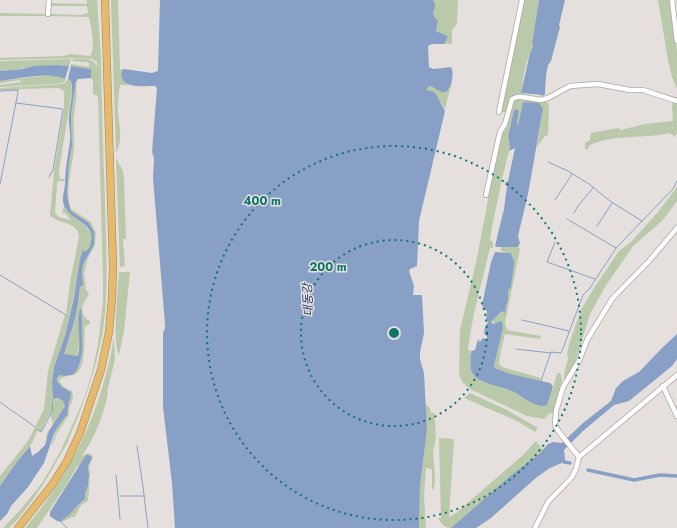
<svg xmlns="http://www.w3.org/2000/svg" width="677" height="528" font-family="Jost,'Noto Sans KR',sans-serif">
<rect width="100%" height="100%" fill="#e5e0dd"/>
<g fill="#bac9a9">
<path d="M87 0H97C98 19 100 38 101 58 102 105 103 153 105 200 106 244 109 288 103 331 96 369 84 405 68 440H69C51 471 35 502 9 528H3L21 509 42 483 61 450 84 399 92 373 98 344 103 302V280L98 96 93 94V80L91 79V69L71 66V64L89 67V63L87 62 72 61 73 59C81 58 93 58 97 66V62L92 59 82 58 0 60V58L63 56 70 54 90 56C96 48 91 26 89 17L49 16V14L81 15 88 13 87 6H50V3L87 4Z"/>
<path d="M111 0H118L120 69 122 70C122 77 122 81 128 85H120C119 92 118 98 118 105 117 120 125 138 116 152Z"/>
<path d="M433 0H458L457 24 452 30V44H444L448 37 446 35 436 31 438 23 433 16 435 7Z"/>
<path d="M523 0H539L532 43 533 47C526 59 521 82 522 95L514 96 506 112H501C501 95 509 73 513 56 517 38 520 19 523 0Z"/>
<path d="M658 0H670L677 51V89L672 77 668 60Z"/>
<path d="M0 13 47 14V16H0Z"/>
<path d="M71 59 69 66 57 65 0 71V61Z"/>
<path d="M41 76H58L66 80 62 83 53 84 0 87V85L21 82 20 80 0 83V81Z"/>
<path d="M68 79 71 81 72 91 59 170 60 180 57 183 55 213 59 217 71 220 65 213 62 214 64 206C72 221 102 228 89 249 87 251 84 253 82 256L65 336 54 367 52 383 53 393 52 409 41 431 38 430 32 443 16 463 0 486V476L28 441 44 409 48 371 65 315H66L70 282 79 237C78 225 68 224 59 221 56 220 53 217 50 216L54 171 64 108V91L59 88 20 89 19 91 17 90H0V88L62 84 65 83Z"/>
<path d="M452 81 445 109 435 93 427 90V88L430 86 443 92 448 90Z"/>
<path d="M76 82C78 93 75 104 74 116 73 126 75 137 74 147 73 167 64 190 71 209L91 222 96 233 95 245 88 258 84 273 86 290 89 293C88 297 86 298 84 302 81 309 82 318 90 321V324L85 326C84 337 87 372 73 375L80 364 82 354V312L79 313 80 333 78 356 64 354C70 338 76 319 78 302 79 297 79 292 80 286L83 285 82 271 83 266 94 245V232L90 224 71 211 67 197 69 163 72 146 71 113Z"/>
<path d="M518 98 547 102 549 106 548 135 545 136 537 147 543 109 518 127 517 123 519 111 514 110 508 136 510 147 502 179 492 227 490 240 493 242V248H490C482 282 472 315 468 350L472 351 471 355V362L492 384 499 387 512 391 553 389 557 373H560C566 385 557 402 553 414L550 413 544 419 527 416 470 389C464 384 460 381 459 373L460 330 477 258 500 137 514 100Z"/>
<path d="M673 102 677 103V134H676L675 137 670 133C643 139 615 134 590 145L588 149H585V143L590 140 591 133 618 128 621 130 645 124 673 121 672 106Z"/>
<path d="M116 158 123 171 124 180 126 239H123L125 266 120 267Z"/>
<path d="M677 187V201L662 221 633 246 605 287 590 314 576 360 564 381V373L568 359 567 353 570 341 581 310 594 288 619 251 631 242 658 212Z"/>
<path d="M505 246 518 247 520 249 505 323 507 330 541 336 540 339 505 334 501 350 499 364 502 367 541 378 539 381 511 374 495 368 494 366 503 328 498 321 496 323 491 322 492 320H493L502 311 508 301V291L512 281 514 266 512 254 501 251V247Z"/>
<path d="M119 272H130L124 331 119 355C112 342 118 290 119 272Z"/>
<path d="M114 337 115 359 107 392 108 394C103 416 95 437 82 456L88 453 93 456 89 467 90 474 88 501 81 505 75 517H72L62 522V520C71 514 77 505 85 499V493L88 486 89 475 88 466 91 460 86 455 79 467 78 465 65 487 37 528H25C73 472 102 409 114 337Z"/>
<path d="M60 375 67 376 61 378 59 381 64 387 72 391 73 398 69 410V415L57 433 53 444 51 446 57 428 66 417 70 405 69 390C63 387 53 383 60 375Z"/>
<path d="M470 393 505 409 538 428 535 432 517 421 464 398Z"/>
<path d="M55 398 63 401 65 406 49 431 47 441C44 433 50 430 53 423L50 415Z"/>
<path d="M425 404 430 408V412L434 413C435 425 438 439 433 450L435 478 434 489H432V469L426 468 424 497 426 528H419L420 486 427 430Z"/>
<path d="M439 438 454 439 449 517 456 513 522 456 536 441 543 450 451 528C445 528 441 524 438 518H441Z"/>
</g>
<g fill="#89a0c6">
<path d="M160 0H433C440 10 427 11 438 21L436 31 446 35 448 37 444 44H432L428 46 429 67 433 69 451 67C455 73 451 95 442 92 438 91 434 87 430 86L427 88V90L434 92 436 94 445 111 419 221 417 266 410 269 409 271 414 286 413 295H422L424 333 420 352V359L424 373 427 430 420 486 419 528H175L172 483 163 407V333L165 328V324L153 178 154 158 152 152 157 88 155 86C146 86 127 88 123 80 121 77 122 73 122 70L124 69 152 73 158 71Z"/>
<path d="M539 0H565L559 25 560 27 551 61 548 65 546 75 545 94 543 96C536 93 529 95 521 93L530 53 533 47 532 43Z"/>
<path d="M57 65 69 66 65 79C47 71 19 79 0 81V71L23 69 34 66Z"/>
<path d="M71 66 91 69V78L78 79 76 82 71 113 72 146 69 163 67 197 71 211 89 223 94 232V245L83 265 82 271 83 285 80 287C79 292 79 297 78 302 76 320 69 338 64 354L78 356C82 343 75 318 81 308 82 314 82 321 82 327 82 344 85 361 73 375L64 376 60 375 57 378C57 387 66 387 71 393L67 415 57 428 54 434 44 463 28 487 11 506 7 514 0 521V486L16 463 30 446 32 456 38 452 45 445 49 431 65 406 63 401 57 398 53 399 52 383 54 367 65 336 74 297 80 259 83 250 85 252C89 249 91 246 91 241 96 222 66 220 63 202 62 196 65 190 65 183 65 169 68 155 70 141 71 133 68 124 69 115 70 104 74 92 71 81L68 79Z"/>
<path d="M525 102 539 103 543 109 528 194 518 236 520 243 518 247H497L495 246 504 209 507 186 505 185V183L508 181 515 148 509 151 510 147 508 136 514 110 517 109 519 111 517 123 518 126 523 103Z"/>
<path d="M495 252 511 253 514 261V266L511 287 508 291V301L506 305 505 313 502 311 493 320H492L491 322 493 324 500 321 502 322 503 328 494 366 495 368 511 374 550 383 553 386 547 405C538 410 522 396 514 392 501 385 467 384 471 363 471 359 470 356 472 351L475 350 478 339 480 342 483 338 487 339V336L484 334 485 327 488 322 486 319 487 311 484 309 482 305 491 262Z"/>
<path d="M677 334V359L672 366 629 401 614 405 583 431 564 450 565 459 564 462 550 468 537 477 491 518 476 528H451L513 474 540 453 548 444 553 442 562 443 583 423 611 401 616 388 623 381 639 372 661 349Z"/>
<path d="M86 455H89L92 458 88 466 89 475 88 486 85 493V499C76 505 72 515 62 520V522L57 521 50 516V512Z"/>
</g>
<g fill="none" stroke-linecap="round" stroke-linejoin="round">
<g stroke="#89a0c6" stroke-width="1">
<path d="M0 91 17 90 18 92 0 184"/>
<path d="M16 103 63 109 53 170 49 177"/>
<path d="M548 162 568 171 589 184 610 201 642 221"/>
<path d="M60 180H64"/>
<path d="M555 200 572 174"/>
<path d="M574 213 578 206 593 188"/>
<path d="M567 219 616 248"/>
<path d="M597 226 612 203"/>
<path d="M555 242 547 262 595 279"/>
<path d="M0 275 66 315"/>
<path d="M522 320 569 331"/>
<path d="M516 349 551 353"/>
<path d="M541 381 551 352 561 353 562 351 583 295 590 288 616 248 673 189 677 181"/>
<path d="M0 402C11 411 24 418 35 427"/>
<path d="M677 406V407"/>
<path d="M38 430 41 432 43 429 52 411 53 399"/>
<path d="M137 446 143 487 148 528"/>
<path d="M116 475 120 519"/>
<path d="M120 496H144"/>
<path d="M61 522 67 528"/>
</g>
<g stroke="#89a0c6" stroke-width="3.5">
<path d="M564 462 570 463"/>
<path d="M588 470 634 480 660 475 677 476"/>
</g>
<defs>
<g id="minor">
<path d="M672 0 677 41"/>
<path d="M48 14 49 0"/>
<path d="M499 112 522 0"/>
<path d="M486 195 500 132 505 124 512 99 517 97H522L541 100 548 98 570 86 598 84 630 90H643L677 101"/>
<path d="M663 386 677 416"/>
<path d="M579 457 559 432 555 425 556 411 563 387 579 361 587 340 612 299 649 261 677 228"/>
<path d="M535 528 548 502 572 477 576 469 579 457 677 375"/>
</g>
<path id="highway" d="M18 528 52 485 67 461 80 433 101 370 109 332 112 298 113 266 105 0"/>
</defs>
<use href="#minor" stroke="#aba6a3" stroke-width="6"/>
<use href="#highway" stroke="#a18452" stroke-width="8"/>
<use href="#minor" stroke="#fff" stroke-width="4.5"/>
<use href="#highway" stroke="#e5b96e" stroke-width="7"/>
</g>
<g fill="none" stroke="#0f766e" stroke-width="2" stroke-dasharray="2 4">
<circle cx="394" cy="333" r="93"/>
<circle cx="394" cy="333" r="187"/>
</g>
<g text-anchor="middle" stroke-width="3" stroke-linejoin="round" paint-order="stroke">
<g font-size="12" font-style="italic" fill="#1f3c6d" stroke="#e5e0dd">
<text transform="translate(308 300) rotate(-93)" y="4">대동강</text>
</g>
</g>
<circle cx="394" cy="333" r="6" fill="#0f766e" stroke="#e5e0dd" stroke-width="2"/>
<g font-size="12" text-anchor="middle" font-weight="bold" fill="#0f766e" stroke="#e5e0dd" stroke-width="3" stroke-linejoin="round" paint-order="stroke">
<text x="262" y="205">400 m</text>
<text x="328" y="271">200 m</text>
</g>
</svg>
